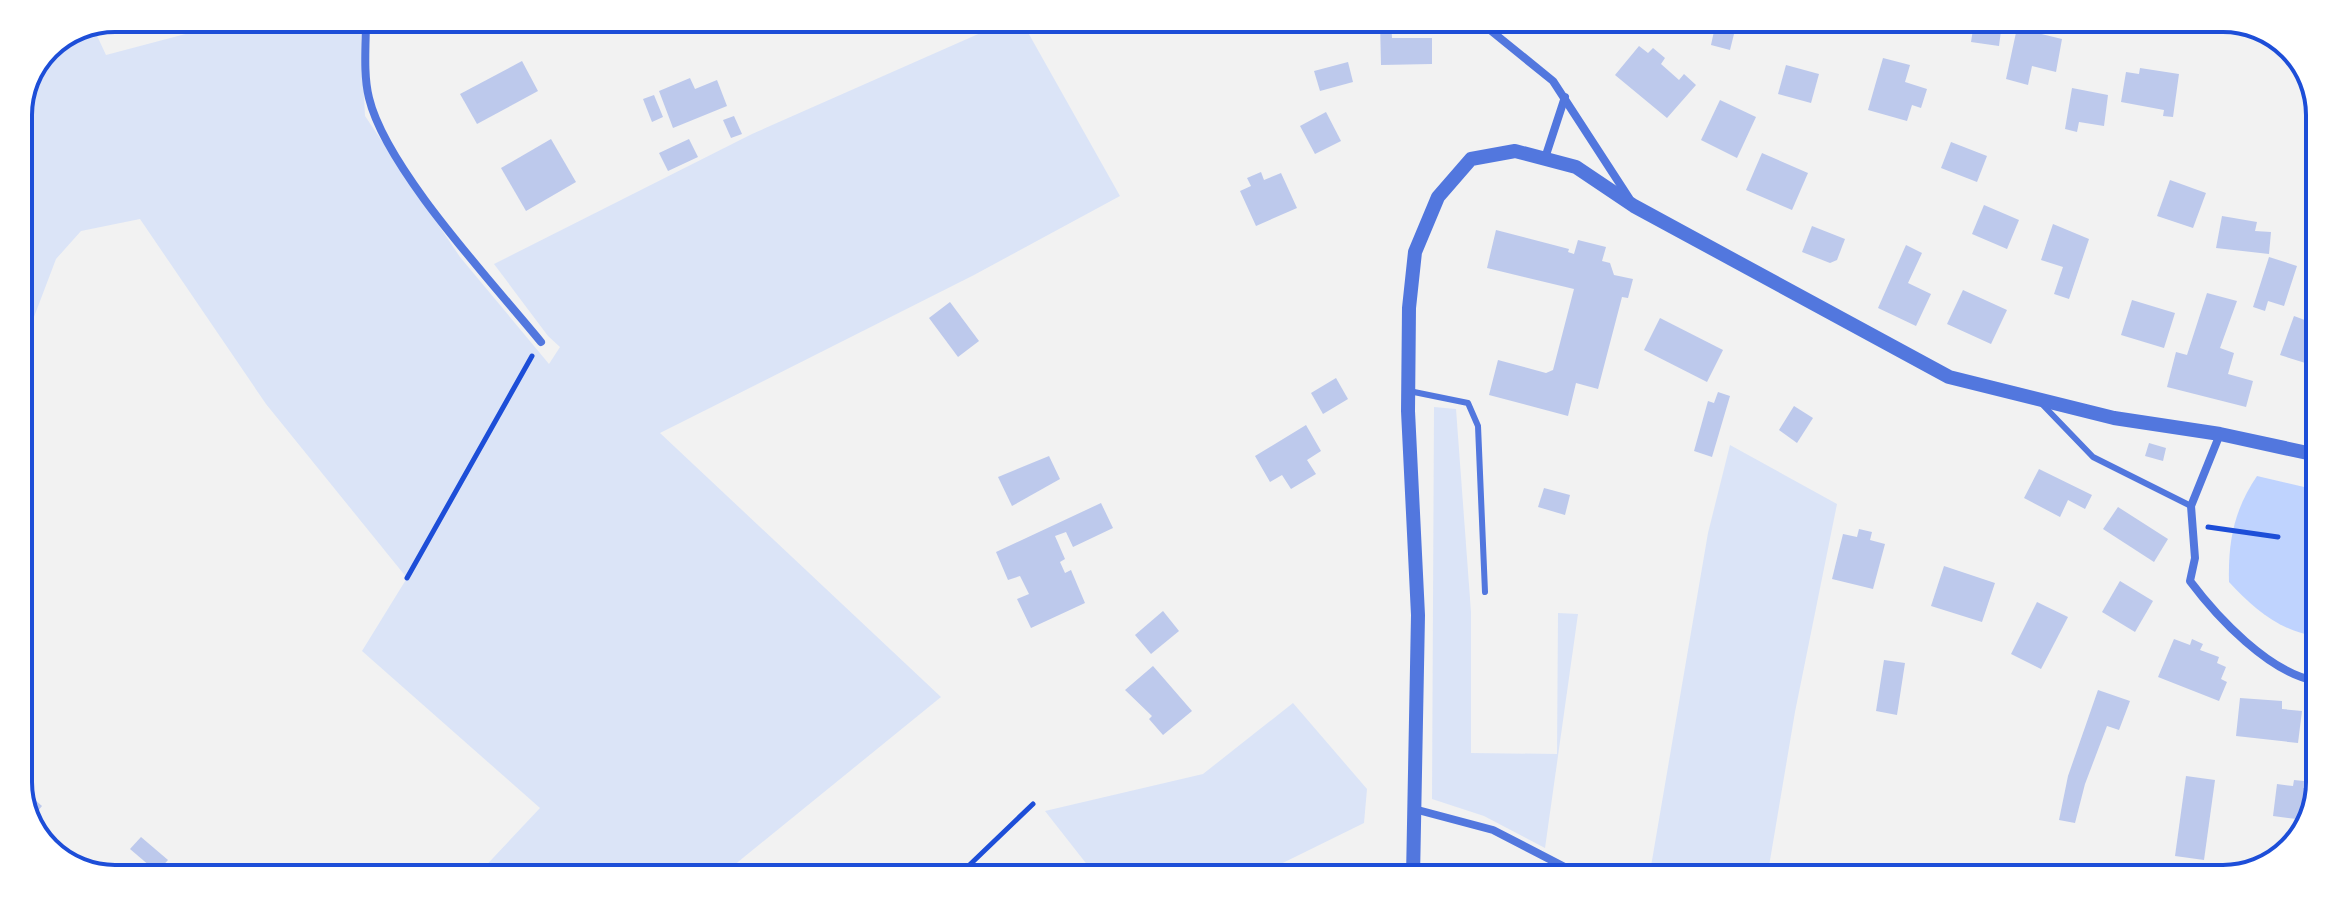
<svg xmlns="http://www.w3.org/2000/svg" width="2338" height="897" font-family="Commissioner,sans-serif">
<rect width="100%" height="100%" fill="#f2f2f2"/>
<g fill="#dbe4f7">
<path d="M246 18 360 19 365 116 460 257 549 364 560 347 548 336 494 264 752 134 1010 20H1021L1120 196 974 275 660 433 941 697 722 875H477L540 808 362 651 407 578 266 404 140 219 81 231 56 259 26 338 18 349V109L47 46 93 27 106 55Z"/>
<path d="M1434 407 1456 409 1471 612V753L1557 754 1558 613 1578 614 1545 848 1484 816 1432 799Z"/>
<path d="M1730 445 1837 504 1795 712 1767 878H1649L1708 533Z"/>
<path d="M1293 703 1367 789 1364 823 1254 877 1096 876 1045 811 1203 774Z"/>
</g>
<path fill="#bfd3fe" d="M2257 476 2317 490 2316 636C2281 632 2253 608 2229 582 2228 541 2234 510 2257 476Z"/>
<g fill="#bdc9ec">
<path d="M1380 21H1391L1392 38H1432V64L1381 65Z"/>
<path d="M1716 22H1737L1730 50 1711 45Z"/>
<path d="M1974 23H2002L1999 46 1971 42Z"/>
<path d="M2017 28 2062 39 2056 72 2032 66 2028 85 2006 79Z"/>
<path d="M1639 46 1648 53 1653 48 1665 58 1661 64 1679 80 1684 74 1696 85 1667 118 1615 75Z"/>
<path d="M1883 58 1910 65 1905 82 1927 89 1921 108 1912 105 1907 121 1868 110Z"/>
<path d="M522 61 538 91 477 124 460 94Z"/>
<path d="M1348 62 1353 82 1320 91 1314 71Z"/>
<path d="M1786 65 1819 74 1811 103 1778 94Z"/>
<path d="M2140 68 2179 74 2173 117 2163 116 2164 110 2121 102 2126 72 2139 74Z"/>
<path d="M690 78 695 89 717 80 727 106 673 128 659 91Z"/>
<path d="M2072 88 2108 95 2104 126 2079 122 2077 132 2065 129Z"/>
<path d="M654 95 663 117 652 122 643 99Z"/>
<path d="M1720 100 1756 117 1737 158 1701 140Z"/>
<path d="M1326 112 1341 141 1315 154 1300 126Z"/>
<path d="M734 116 742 134 731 138 723 120Z"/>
<path d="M551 139 576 182 526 211 501 168Z"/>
<path d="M689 139 698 157 668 171 659 153Z"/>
<path d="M1951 142 1987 156 1977 182 1941 168Z"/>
<path d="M1762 153 1808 173 1792 210 1746 190Z"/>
<path d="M1261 172 1264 180 1281 173 1297 208 1256 226 1240 191 1251 186 1247 178Z"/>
<path d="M2170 180 2206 193 2193 228 2157 216Z"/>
<path d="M2317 194H2319V237L2311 235Z"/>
<path d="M1984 205 2019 220 2007 249 1972 234Z"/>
<path d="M2222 216 2257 222 2255 231 2271 232 2269 254 2216 248Z"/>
<path d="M2053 224 2089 239 2069 299 2054 294 2063 267 2041 260Z"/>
<path d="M1812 226 1845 239 1837 260 1830 263 1802 252Z"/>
<path d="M1496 230 1569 249 1568 252 1574 254 1578 240 1606 247 1602 261 1610 263 1614 275 1633 279 1628 298 1622 297 1598 389 1576 383 1568 416 1489 395 1498 360 1546 373 1553 370 1574 289 1487 268Z"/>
<path d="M1906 245 1922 253 1908 283 1931 294 1916 326 1878 308Z"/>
<path d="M2269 257 2297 266 2284 306 2268 301 2265 311 2253 307Z"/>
<path d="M1963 290 2007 310 1991 344 1947 324Z"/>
<path d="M2207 293 2237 301 2220 348 2234 353 2228 374 2253 381 2246 407 2167 387 2176 352 2187 355Z"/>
<path d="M2132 300 2175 313 2164 348 2121 335Z"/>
<path d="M950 302 979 341 958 357 929 318Z"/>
<path d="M2294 316 2318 325 2315 366 2280 355Z"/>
<path d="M1660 318 1723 350 1707 382 1644 350Z"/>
<path d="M1336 378 1348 399 1323 414 1311 393Z"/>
<path d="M1718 392 1730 396 1712 457 1694 451 1708 401 1714 403Z"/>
<path d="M1794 406 1813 418 1797 443 1779 430Z"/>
<path d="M1306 425 1321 451 1307 460 1316 474 1291 489 1282 475 1270 482 1255 456Z"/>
<path d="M2149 443 2166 448 2163 461 2145 456Z"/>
<path d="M1049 456 1060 479 1012 506 998 477Z"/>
<path d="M2039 469 2092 495 2085 509 2068 500 2060 517 2024 498Z"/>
<path d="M1544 488 1570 495 1565 515 1538 507Z"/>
<path d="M1101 503 1113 528 1073 547 1066 532 1055 536 1065 559 1060 562 1065 573 1071 570 1085 603 1031 628 1017 599 1029 594 1020 576 1008 580 996 552Z"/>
<path d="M2118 507 2168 539 2154 562 2103 529Z"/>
<path d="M1859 529 1872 532 1870 540 1885 544 1873 589 1832 579 1843 534 1857 537Z"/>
<path d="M1944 566 1995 583 1982 622 1931 606Z"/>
<path d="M2120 581 2153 601 2135 632 2102 612Z"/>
<path d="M2037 602 2068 617 2041 669 2011 654Z"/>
<path d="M1163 611 1179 631 1151 654 1135 635Z"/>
<path d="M2174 639 2190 645 2192 639 2203 644 2200 650 2219 657 2217 663 2226 667 2221 679 2227 682 2219 701 2158 677Z"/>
<path d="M1884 660 1905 663 1897 715 1876 711Z"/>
<path d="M1153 666 1192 711 1163 735 1149 719 1152 716 1125 690Z"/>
<path d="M2098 690 2130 701 2119 730 2107 726 2085 784 2075 823 2059 820 2068 776Z"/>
<path d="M2240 698 2282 701V709L2302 711 2298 743 2236 736Z"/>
<path d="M2186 776 2215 780 2204 860 2175 856Z"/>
<path d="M2294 780 2304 781 2303 788 2308 789 2305 820 2273 816 2277 784 2293 786Z"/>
<path d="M28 794 42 806 30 821 23 801Z"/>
<path d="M141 837 168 860 157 872 130 849Z"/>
<path d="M60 846 83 866 79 870 55 853Z"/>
<path d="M2211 863 2235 865 2234 870 2246 872 2209 879Z"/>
</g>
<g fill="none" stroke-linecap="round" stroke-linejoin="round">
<g stroke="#1d4ed8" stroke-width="5">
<path d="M2208 527 2278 537"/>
<path d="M407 578 532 356"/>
<path d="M958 876 1033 804"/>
</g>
<g stroke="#5277de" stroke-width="6">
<path d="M1409 391 1468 403 1478 426 1485 592"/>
<path d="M2041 403 2093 457 2191 506"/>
</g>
<g stroke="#5277de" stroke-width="8">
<path d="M366 19C366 44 363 74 369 98 386 169 493 283 541 342"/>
<path d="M1479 21 1553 81 1629 198"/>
<path d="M1545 158 1565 97"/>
<path d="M2220 434 2191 506 2195 558 2190 581C2217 617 2269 673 2316 681"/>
<path d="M1414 809 1493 830 1584 877"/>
</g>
<path stroke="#5277de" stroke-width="14" d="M1413 877 1418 615 1408 411 1409 308 1415 252 1438 197 1471 159 1515 151 1576 167 1634 206 1949 377 2114 418 2220 434 2317 455"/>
</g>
<path d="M0 0H2338V897H0ZM115 32H2223A83 83 0 0 1 2306 115V782A83 83 0 0 1 2223 865H115A83 83 0 0 1 32 782V115A83 83 0 0 1 115 32Z" fill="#fff" fill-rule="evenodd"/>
<path fill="none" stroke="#1d4ed8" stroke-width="4" d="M115 32H2223A83 83 0 0 1 2306 115V782A83 83 0 0 1 2223 865H115A83 83 0 0 1 32 782V115A83 83 0 0 1 115 32Z"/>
</svg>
